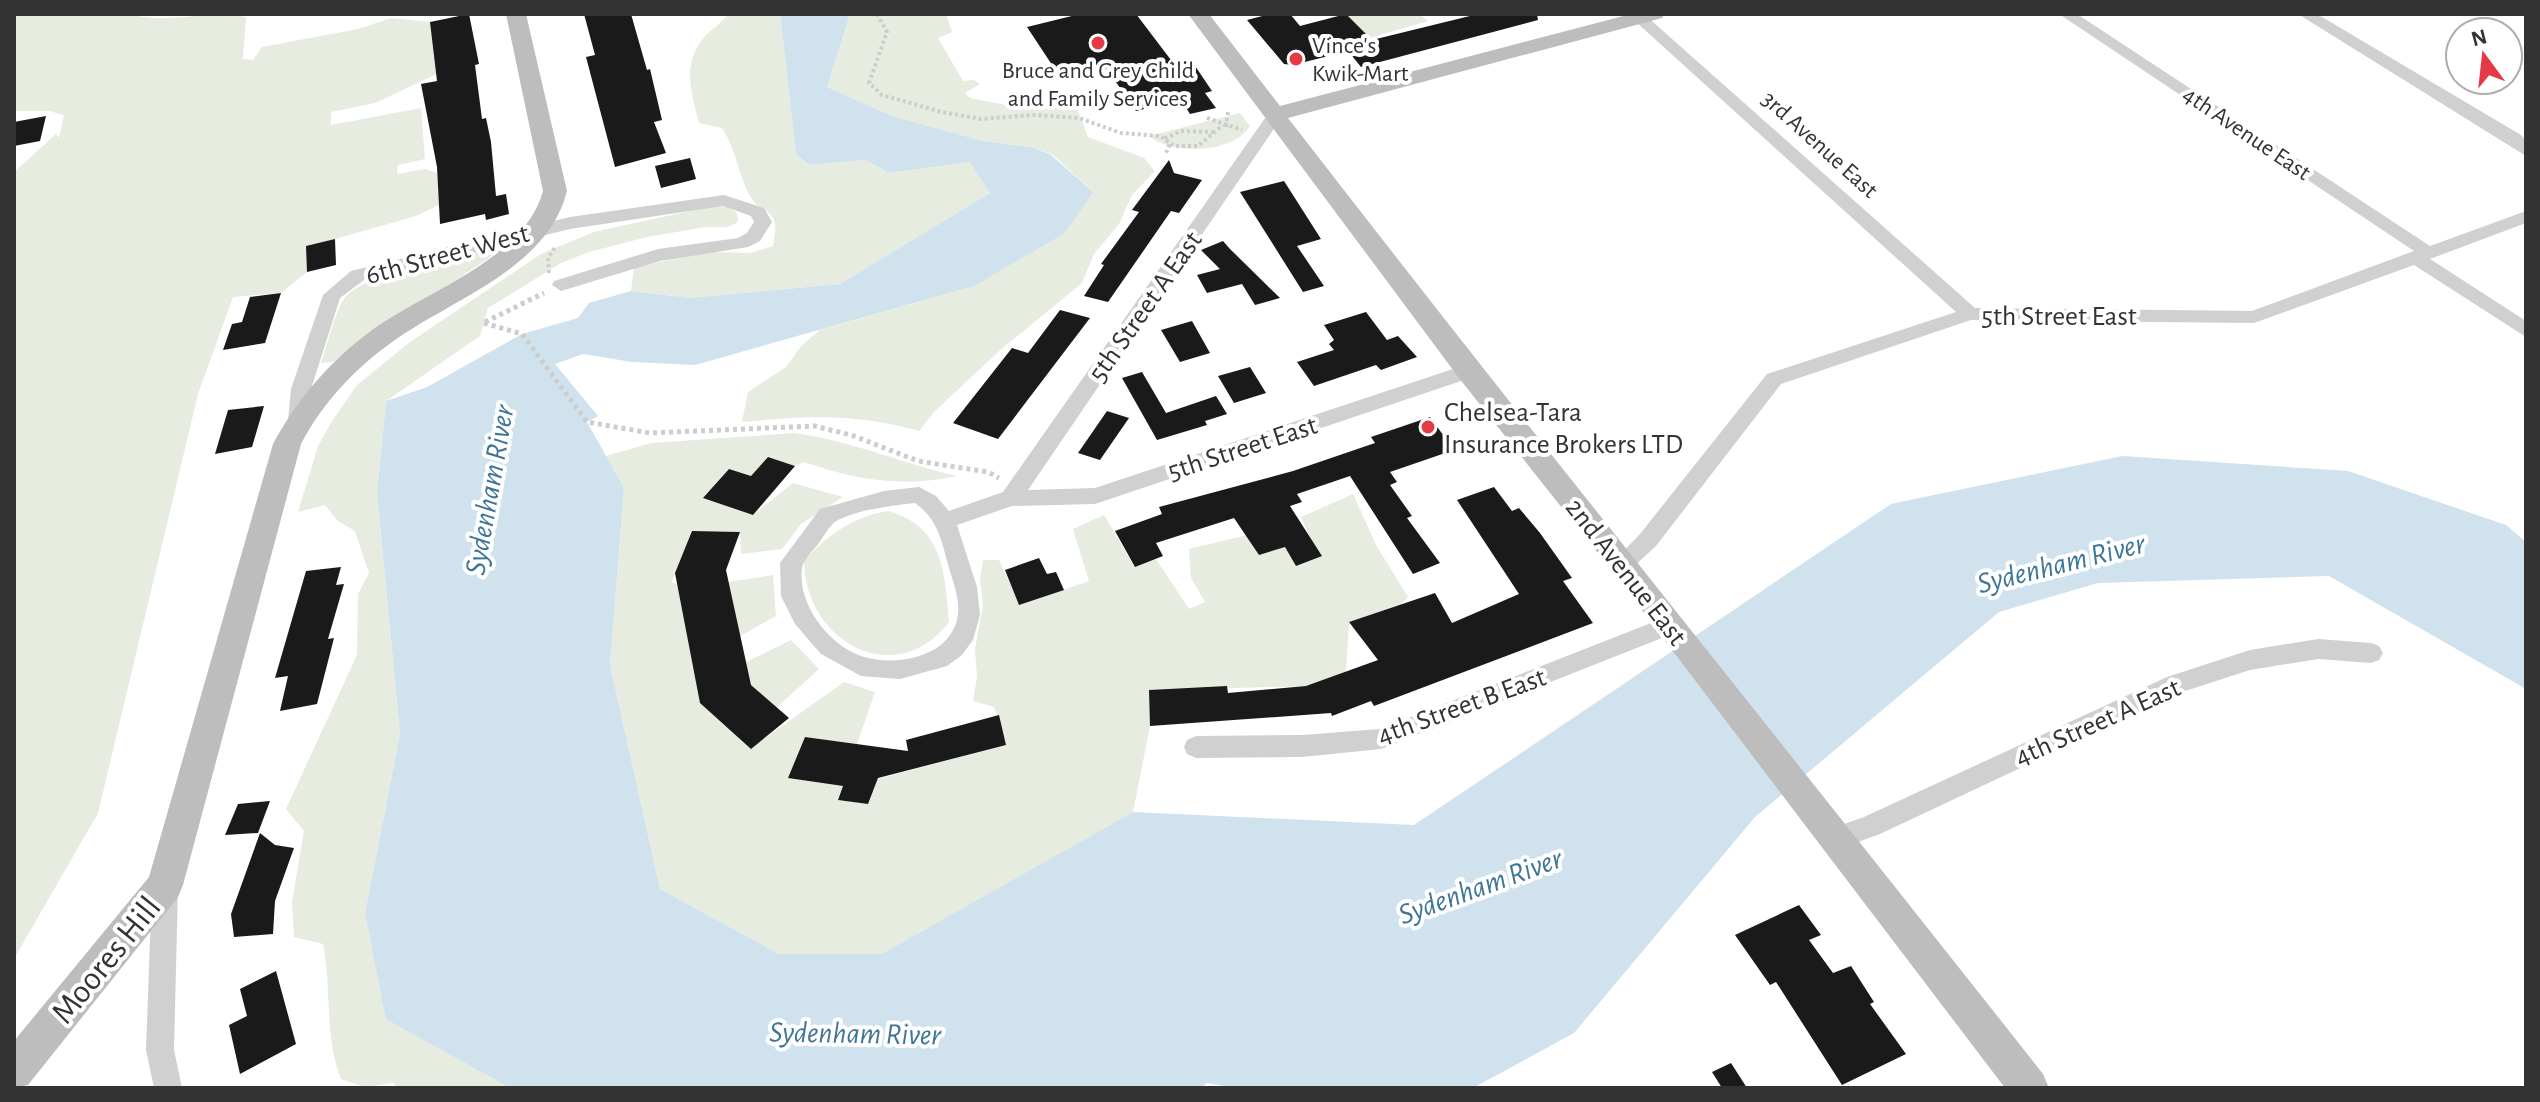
<svg xmlns="http://www.w3.org/2000/svg" width="2540" height="1102" font-family="'Alegreya Sans',sans-serif">
<rect width="100%" height="100%" fill="#fff"/>
<g fill="#e6ecdf">
<path d="M14 14H131C162 25 208 10 246 17L243 59 253 60 262 47 358 29 391 18 430 22 441 72 375 103 331 112V125L421 108 425 159 398 165 397 174 425 169 437 173 441 204 416 216 335 239 307 272 281 293 233 297 198 394 98 813 14 959V172L56 134 59 138 64 115 49 111H14Z"/>
<path d="M728 14H780L796 152 807 165 865 160 889 173 971 162 990 193 840 284 690 298 631 291 634 267 709 252 751 253 773 246C782 202 761 219 749 194 737 171 738 154 722 128L699 123C692 94 682 68 701 41 708 31 720 25 728 14Z"/>
<path d="M850 14H946L952 32 938 38 963 81 974 80 980 84 965 93 970 98 1026 109 1074 101 1088 137 1144 158 1155 171 1132 195 1119 224 1094 254 1082 283 998 352 933 413 919 431C850 413 812 416 742 422L748 392 786 367 802 345 820 330 974 286 1093 192 1052 154 1031 147 983 141 892 116 827 87Z"/>
<path d="M1346 14H1419L1428 21 1370 38Z"/>
<path d="M1240 113 1250 126C1233 154 1172 155 1149 136Z"/>
<path d="M713 206 729 207 737 213 738 222 728 227H705L647 237 589 252 561 263 488 308 480 336 386 401 377 493 400 734 365 913 387 1019 510 1088H398L393 1083 365 1087 341 1079C324 1037 332 989 323 944L294 937 292 902 304 831 286 809 357 655 358 594 369 573 355 531 338 521 325 505 298 512 318 446 332 421 357 385 410 342 541 254 594 232Z"/>
<path d="M501 245V250L333 362 321 363C328 343 333 317 344 299 360 273 470 253 501 245Z"/>
<path d="M795 433C851 441 902 463 957 476 903 488 856 480 804 462L795 466 768 457 751 476 729 469 704 498 753 515 793 483 843 497 801 524 782 549 741 554 740 532 692 531 671 583 708 585 773 575 776 616 740 636 746 662 791 640 819 669 777 707 739 674 751 748 844 682 875 692 857 744 805 737 788 778 843 786 838 800 868 804 878 779 1006 745 994 707 973 701 977 677 975 649 983 605 980 579 983 560H999L1020 605 1089 581 1073 529 1104 515 1134 566 1156 559 1189 609 1205 602 1191 578 1189 549 1247 535 1285 547 1296 565 1310 538 1301 517 1353 494 1376 545 1408 597 1401 604 1349 622 1346 672 1313 686 1150 690V726L1133 812 882 955 779 954 660 889 610 665 624 488 606 456 651 443Z"/>
<path d="M888 511C943 526 945 572 949 622 895 692 805 641 804 561 828 535 852 517 888 511Z"/>
</g>
<path fill="#cfe2ee" d="M780 14H850L827 87 892 116 983 141 1031 147 1050 154 1093 192 1065 233 974 286 695 365 632 362 583 354 555 364 598 416 587 422 624 488 610 665 660 889 779 954H882L1133 812 1414 825 1891 504 2122 456 2348 471 2506 525 2526 542V689L2329 576 2098 583 1999 612 1755 817 1574 1033 1473 1088H1235L1207 1083 1200 1088H510L386 1019 365 913 400 734 377 493 386 401 427 387 522 334 578 318 589 303 631 291 690 298 840 284 990 193 970 162 889 173 865 160 808 165 796 153Z"/>
<g fill="#1a1a1a">
<path d="M469 14 479 64 475 65 482 119 486 118 491 142 496 196 506 194 509 214 486 220 485 214 440 224 437 167 421 84 437 81 430 22Z"/>
<path d="M584 14H631L647 70 650 69 662 120 654 122 666 153 615 167 586 57 595 55Z"/>
<path d="M1080 14H1136L1174 64 1191 60 1212 91 1205 93 1216 108 1190 114 1181 100 1136 111 1107 69 1062 80 1027 27Z"/>
<path d="M1270 14H1290L1300 26 1346 14 1372 40 1478 14H1537L1538 20 1361 67 1348 51 1293 65 1284 64 1247 20Z"/>
<path d="M46 116 40 141 14 146V122Z"/>
<path d="M690 158 696 179 661 188 655 166Z"/>
<path d="M1169 160 1174 173 1202 180 1179 213 1171 211 1108 302 1084 296 1104 265 1101 264 1139 212 1132 210Z"/>
<path d="M1284 181 1321 239 1297 246 1324 286 1303 292 1240 192Z"/>
<path d="M335 239 336 265 307 272 306 246Z"/>
<path d="M1223 241 1230 249 1280 298 1255 305 1242 284 1207 293 1197 275 1220 269 1201 250Z"/>
<path d="M281 293 265 343 223 350 232 324 242 322 250 297Z"/>
<path d="M1060 310 1090 318 998 439 953 423 1012 348 1028 353Z"/>
<path d="M1366 312 1387 340 1398 336 1417 357 1381 370 1376 365 1314 386 1297 362 1334 350 1329 344 1334 340 1324 325Z"/>
<path d="M1192 321 1210 353 1180 362 1161 330Z"/>
<path d="M1250 367 1266 393 1234 403 1218 376Z"/>
<path d="M1142 372 1166 413 1216 396 1227 414 1205 421 1207 425 1157 440 1122 378Z"/>
<path d="M264 406 252 447 215 454 228 410Z"/>
<path d="M1107 411 1129 418 1100 460 1078 453Z"/>
<path d="M1430 417 1454 450 1390 472 1397 482 1390 485 1412 516 1407 518 1440 563 1413 574 1350 476 1297 494 1302 502 1290 506 1322 556 1296 566 1285 547 1259 555 1234 518 1156 543 1163 556 1135 567 1115 531 1162 514 1159 507 1293 471 1375 443 1371 437Z"/>
<path d="M768 457 795 466 753 515 703 498 729 469 751 476Z"/>
<path d="M1494 487 1512 511 1519 508 1540 533 1572 578 1563 581 1593 623 1374 706 1371 701 1332 716 1331 713 1150 726 1149 690 1227 686 1228 693 1306 686 1378 660 1349 622 1435 593 1452 623 1519 594 1457 500Z"/>
<path d="M692 531 740 532 726 570 751 685 789 718 751 749 700 703 675 573Z"/>
<path d="M1039 558 1047 574 1056 572 1064 590 1019 605 1005 570Z"/>
<path d="M341 567 336 585 344 584 328 639 334 638 317 704 280 711 288 676 275 678 306 571Z"/>
<path d="M999 715 1006 745 878 778 868 804 838 800 843 786 788 778 805 737 908 751 906 740Z"/>
<path d="M270 801 258 833 225 835 238 804Z"/>
<path d="M260 833 275 845 294 848 275 901 273 934 234 937 231 914Z"/>
<path d="M1799 905 1821 935 1809 940 1833 973 1851 966 1874 1002 1870 1004 1906 1054 1842 1085 1776 982 1770 985 1735 935Z"/>
<path d="M276 971 296 1044 240 1074 229 1025 247 1016 240 989Z"/>
<path d="M1731 1063 1747 1088H1722L1712 1072Z"/>
</g>
<g fill="none" stroke-linecap="round" stroke-linejoin="round">
<g stroke="#cdcdcd" stroke-width="4" stroke-dasharray="3 3" stroke-linecap="butt">
<path d="M877 14 887 32 869 83 882 95 942 112 981 119 1034 115 1079 118 1121 133 1160 136 1170 143 1166 153"/>
<path d="M1207 118 1242 130"/>
<path d="M1226 127 1228 112"/>
<path d="M1214 132 1181 131 1164 139 1174 146H1198L1223 125"/>
<path d="M549 273 548 258 556 246"/>
</g>
<g stroke="#cdcdcd" stroke-width="5" stroke-dasharray="4 4" stroke-linecap="butt">
<path d="M485 322 544 293"/>
<path d="M484 323 522 334 587 422 650 433 815 426 854 436 918 461 988 472 999 478"/>
</g>
<g fill="#d0d0d0" fill-rule="evenodd">
<path d="M2059 14H2077L2430 246 2526 211V223L2430 259 2526 321V337L2414 265 2254 323 1971 320 1781 384 1656 546 1631 569H1615L1612 563 1640 534 1767 374 1956 312 1635 21V15H1645L1975 308 2252 311 2414 251Z"/>
<path d="M2298 14H2317L2521 135 2526 141V156Z"/>
<path d="M1276 109 1284 114 1028 490 1095 488 1462 366H1476L1479 371 1476 376 1095 504 1012 506 957 525 977 587 980 615 973 640 962 655 947 666 900 679 861 676 821 654 795 624 781 596 780 563 820 509 884 491 919 487 936 496 949 511 1003 492 1270 111ZM915 503C936 518 941 537 947 561 951 577 960 596 958 614 953 656 899 667 864 657 830 647 797 605 802 568 803 560 813 551 819 543 824 536 830 524 838 520 861 509 890 506 915 503Z"/>
<path d="M724 195 764 208 772 222 760 241 748 247 660 261 561 291 552 285 554 281 658 249 738 238 747 233 754 222 751 216 723 206 570 229 364 280 340 298 311 389 308 420 298 427 288 420 291 389 323 295 351 271 570 217Z"/>
<path d="M1669 616 1677 618 1680 625 1677 632 1381 749 1302 757 1196 758 1187 754 1184 747 1187 740 1196 736 1302 735 1380 729Z"/>
<path d="M2318 639 2371 643 2379 646 2383 653 2379 660 2371 663 2318 659 2250 670 2182 692 1880 834 1836 850 1827 846 1823 838 1827 830 1864 817 2167 677 2250 650Z"/>
<path d="M165 874 174 877 178 886 174 1050 182 1088H154L146 1050 152 886 156 877Z"/>
</g>
<g fill="#bdbdbd" fill-rule="evenodd">
<path d="M506 14H526L567 191C548 268 454 298 395 340 356 367 323 402 301 444L183 885 178 897 28 1085 14 1088V1041L149 877 273 444C298 398 330 361 372 330 426 291 525 259 543 191Z"/>
<path d="M1188 14H1209L1280 106 1631 14H1665L1662 18 1288 118C1536 439 1792 755 2043 1074L2049 1088H2005L1612 571 1459 378Z"/>
</g>
</g>
<g fill="#e63946" stroke="#fff" stroke-width="3">
<circle cx="1098" cy="43" r="8"/>
<circle cx="1296" cy="59" r="8"/>
<circle cx="1428" cy="427" r="8"/>
</g>
<g text-anchor="middle" stroke-width="8" stroke-linejoin="round" paint-order="stroke">
<g font-size="24" fill="#333" stroke="#fff" text-anchor="start">
<text x="1312" y="53">Vince's<tspan x="1312" dy="28">Kwik-Mart</tspan></text>
<text x="1098" y="78" text-anchor="middle">Bruce and Grey Child<tspan x="1098" dy="28">and Family Services</tspan></text>
</g>
<g font-size="24" fill="#333" stroke="#fff">
<text transform="translate(2247 133) rotate(34)" y="8">4th Avenue East</text>
<text transform="translate(1820 144) rotate(42)" y="8">3rd Avenue East</text>
</g>
<g font-size="28" fill="#333" stroke="#fff">
<text transform="translate(447 253) rotate(-15)" y="10">6th Street West</text>
<text transform="translate(1144 306) rotate(-55)" y="10">5th Street A East</text>
<text x="2059" y="325">5th Street East</text>
<text transform="translate(1242 447) rotate(-18)" y="10">5th Street East</text>
<text transform="translate(1627 571) rotate(52)" y="10">2nd Avenue East</text>
<text transform="translate(1461 705) rotate(-20)" y="10">4th Street B East</text>
<text transform="translate(2097 721) rotate(-24)" y="10">4th Street A East</text>
</g>
<g font-size="28" fill="#333" stroke="#fff" text-anchor="start">
<text x="1444" y="421">Chelsea-Tara<tspan x="1444" dy="32">Insurance Brokers LTD</tspan></text>
</g>
<g font-size="30" font-style="italic" fill="#3f7597" stroke="#fff">
<text transform="translate(489 490) rotate(-80)" y="10">Sydenham River</text>
<text transform="translate(2061 563) rotate(-14)" y="10">Sydenham River</text>
<text transform="translate(1480 886) rotate(-20)" y="10">Sydenham River</text>
<text transform="translate(855 1033) rotate(1)" y="10">Sydenham River</text>
</g>
<g font-size="34" fill="#333" stroke="#fff">
<text transform="translate(105 959) rotate(-51)" y="12">Moores Hill</text>
</g>
</g>
<rect width="2540" height="1102" fill="none" stroke="#333333" stroke-width="32"/>
<g transform="translate(2484 56) rotate(345)"><circle r="38" fill="#ffffff" stroke="#adadad" stroke-width="2"/>
<path d="M0-6L14 30L0 20L-14 30Z" fill="#e63946"/>
<text y="-12" font-size="22" font-weight="bold" text-anchor="middle" fill="#333333">N</text>
</g>
</svg>
